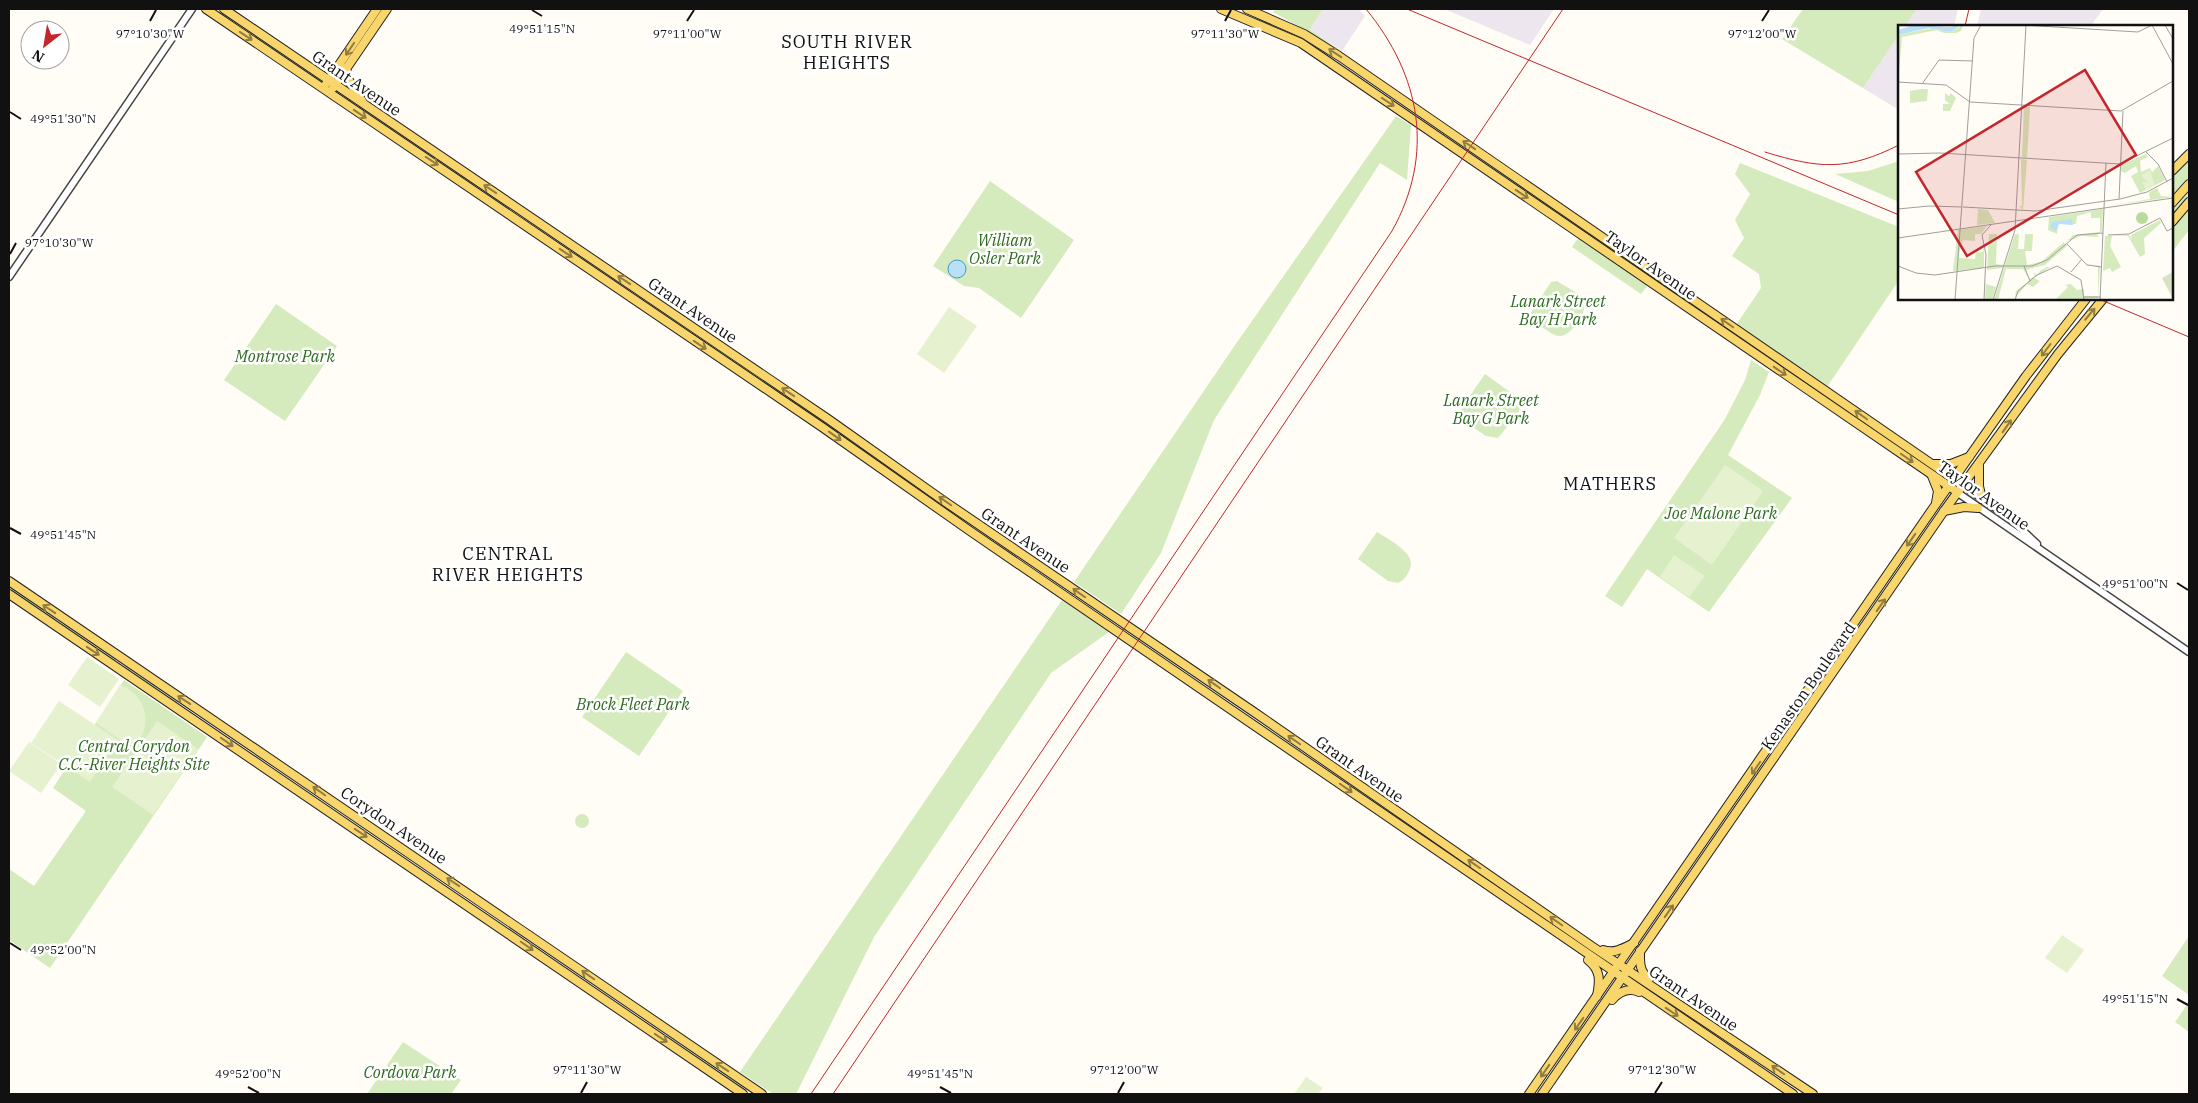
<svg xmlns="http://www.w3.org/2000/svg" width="2198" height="1103" font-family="'IBM Plex Serif',serif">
<rect width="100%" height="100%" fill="#fffdf5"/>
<g fill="#eee6ef">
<path d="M1323 9H1358L1365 16 1342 51 1310 29Z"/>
<path d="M1444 9H1554L1530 45Z"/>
<path d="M1917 9H1958L1954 26H1905Z"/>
<path d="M1981 9H2103L2091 26H1977Z"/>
<path d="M1899 35V110L1863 88Z"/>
</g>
<g fill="#d5ebbd">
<path d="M1276 9H1323L1310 29 1337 48 1273 12Z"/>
<path d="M1803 9H1917L1905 26H1899V35L1863 88 1782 39Z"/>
<path d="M1396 116 1411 125 1407 180 1380 163 1214 420 1161 553 1121 614 1074 582 1233 348Z"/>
<path d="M2189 156V230L2172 252V172Z"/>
<path d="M1899 161V202L1835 174 1868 171Z"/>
<path d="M1740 163 1899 227V280L1825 390 1734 328 1761 288 1759 274 1732 256 1744 238 1735 220 1750 194 1735 174Z"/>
<path d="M990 181 1074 240 1021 318 979 288 964 286 933 266Z"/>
<path d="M1526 188 1580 226V227L1577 228 1525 192Z"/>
<path d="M1588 231 1677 292V294L1673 295 1588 235Z"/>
<path d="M1581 234 1650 282 1641 294 1572 247Z"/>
<path d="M1557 281C1564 286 1578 292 1583 299 1590 309 1572 335 1561 336 1552 337 1539 324 1531 318L1530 314 1551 282Z"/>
<path d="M276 304 337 346 285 421 224 380Z"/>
<path d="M1751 360 1769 372 1760 395 1728 455 1792 498 1709 612 1647 569 1622 607 1605 596 1725 419 1745 380Z"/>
<path d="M1485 374 1514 395 1520 404 1519 412 1498 438 1486 436 1456 416Z"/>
<path d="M1377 532C1389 540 1419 554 1409 571 1406 577 1404 580 1398 583L1388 581 1358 559Z"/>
<path d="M9 584 56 617V618L53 619 9 589Z"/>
<path d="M1062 600 1109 632 1051 673 874 937 796 1094H773L740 1072Z"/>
<path d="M64 622 118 659 117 660H113L63 626Z"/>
<path d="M626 652 683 691 639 756 582 717Z"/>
<path d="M126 664 181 702V703L178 704 125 668Z"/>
<path d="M124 680 207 737 50 968 9 940V869L34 886 86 811 53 788Z"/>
<circle cx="582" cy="821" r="7"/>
<path d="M2189 936V995L2162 976Z"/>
<path d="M2189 1002V1032L2175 1022Z"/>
<path d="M403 1042 461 1080 451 1094H367Z"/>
</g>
<g fill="#e6f2cf">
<path d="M949 307 977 326 944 373 917 354Z"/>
<path d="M1725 465 1763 491 1712 565 1674 538Z"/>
<path d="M1674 555 1705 576 1689 597 1660 577Z"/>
<path d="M87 657 119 679 100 707 68 685Z"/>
<path d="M120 685C149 696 153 728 133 749L96 723Z"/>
<path d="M59 701 118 740 90 782 31 743Z"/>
<path d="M157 721 198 749 153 815 112 787Z"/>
<path d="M29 742 61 764 41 793 9 771Z"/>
<path d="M2062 935 2084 950 2067 973 2045 958Z"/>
<path d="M1306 1077 1323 1088 1318 1094H1294Z"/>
</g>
<circle fill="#b9e0f7" stroke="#3f96cf" cx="957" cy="269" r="9"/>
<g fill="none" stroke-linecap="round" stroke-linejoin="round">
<defs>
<g id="minor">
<path d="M9 277 192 9"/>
<path d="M1964 486 2007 516 2037 544"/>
<path d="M1958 493 2189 652"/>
</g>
<g id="major">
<path d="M206 9 822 427 970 531 1793 1094"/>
<path d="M224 9 828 419 944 501 1254 712 1593 947 1813 1094"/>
<path d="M1221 9 1301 43 1953 489"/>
<path d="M1247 9 1304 34 1339 56 1958 482"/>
<path d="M346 68 348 79 362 101"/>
<path d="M326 84 377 9"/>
<path d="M333 88 387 9"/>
<path d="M2172 171 2189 154"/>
<path d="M2172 203 2189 184"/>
<path d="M2172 222 2189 202"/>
<path d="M1934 464H1951L1969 457"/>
<path d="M1979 466V486L1982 499"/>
<path d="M1932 476 1938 491 1936 503"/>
<path d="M1944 511 1964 507 1978 508"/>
<path d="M9 581 762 1094"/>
<path d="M9 594 743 1094"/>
<path d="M1603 950C1614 954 1624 948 1634 943"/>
<path d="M1640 951C1640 962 1639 971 1649 979"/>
<path d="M1588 960C1601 970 1600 981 1597 996"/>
<path d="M1612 1000C1619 992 1628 987 1639 992"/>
<path d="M1529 1094 1936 504 2026 376 2086 299"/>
<path d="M1542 1094 1944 511 2058 354 2103 299"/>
</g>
</defs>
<use href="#minor" stroke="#444" stroke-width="9"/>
<use href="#major" stroke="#222" stroke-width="10"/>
<use href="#minor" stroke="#fff" stroke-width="6"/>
<use href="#major" stroke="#f9d66b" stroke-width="8"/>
<g stroke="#c4262e" stroke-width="1">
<path d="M1407 9 1899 215"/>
<path d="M1965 26 1969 9"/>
<path d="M1765 152C1820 169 1847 171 1899 145"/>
<path d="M2099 299 2189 337"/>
<path d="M811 1094 1392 231C1435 154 1421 76 1366 9"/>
<path d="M833 1094 1563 9"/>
</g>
</g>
<defs><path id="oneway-shaft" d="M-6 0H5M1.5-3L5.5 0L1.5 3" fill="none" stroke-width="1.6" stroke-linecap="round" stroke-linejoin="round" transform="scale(1.25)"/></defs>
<g stroke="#917d42">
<use href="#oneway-shaft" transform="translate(246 36) rotate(34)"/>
<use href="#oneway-shaft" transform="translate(350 49) rotate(124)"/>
<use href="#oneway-shaft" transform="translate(1335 53) rotate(-147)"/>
<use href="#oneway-shaft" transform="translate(1388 102) rotate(34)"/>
<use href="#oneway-shaft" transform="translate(360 114) rotate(34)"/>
<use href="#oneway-shaft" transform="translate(1469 145) rotate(-146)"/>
<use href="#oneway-shaft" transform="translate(432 161) rotate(34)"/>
<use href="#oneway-shaft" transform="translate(490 189) rotate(-146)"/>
<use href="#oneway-shaft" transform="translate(1522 194) rotate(34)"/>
<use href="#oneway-shaft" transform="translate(566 253) rotate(34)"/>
<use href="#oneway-shaft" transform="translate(624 280) rotate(-146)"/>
<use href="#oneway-shaft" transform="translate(2090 314) rotate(-50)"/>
<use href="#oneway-shaft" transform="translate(1727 323) rotate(-145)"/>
<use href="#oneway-shaft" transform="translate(700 345) rotate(34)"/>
<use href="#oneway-shaft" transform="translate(2046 350) rotate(127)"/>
<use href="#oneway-shaft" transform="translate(1780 371) rotate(34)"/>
<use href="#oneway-shaft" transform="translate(788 392) rotate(-146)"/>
<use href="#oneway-shaft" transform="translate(1861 415) rotate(-145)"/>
<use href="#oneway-shaft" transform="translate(2007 426) rotate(-55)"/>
<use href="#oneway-shaft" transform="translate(835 436) rotate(36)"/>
<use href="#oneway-shaft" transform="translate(1907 458) rotate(35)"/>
<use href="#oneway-shaft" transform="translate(945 501) rotate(-145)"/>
<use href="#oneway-shaft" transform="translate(1911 540) rotate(125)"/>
<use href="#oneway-shaft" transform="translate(1079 593) rotate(-145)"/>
<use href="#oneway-shaft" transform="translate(1881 605) rotate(-55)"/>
<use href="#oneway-shaft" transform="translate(49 609) rotate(-146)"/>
<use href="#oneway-shaft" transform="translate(93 651) rotate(34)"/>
<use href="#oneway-shaft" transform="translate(1214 684) rotate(-145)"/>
<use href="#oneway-shaft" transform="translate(184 700) rotate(-146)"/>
<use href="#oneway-shaft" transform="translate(1294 740) rotate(-145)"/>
<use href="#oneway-shaft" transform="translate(227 742) rotate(35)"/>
<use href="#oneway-shaft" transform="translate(1756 768) rotate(124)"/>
<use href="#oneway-shaft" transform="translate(1346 788) rotate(35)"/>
<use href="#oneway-shaft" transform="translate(319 791) rotate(-145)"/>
<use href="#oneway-shaft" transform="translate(361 833) rotate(34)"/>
<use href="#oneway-shaft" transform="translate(1474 864) rotate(-145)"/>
<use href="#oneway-shaft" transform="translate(453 882) rotate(-146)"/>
<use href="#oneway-shaft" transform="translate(1669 911) rotate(-55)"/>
<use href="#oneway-shaft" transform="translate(1556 921) rotate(-145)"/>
<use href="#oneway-shaft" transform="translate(527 946) rotate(35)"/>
<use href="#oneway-shaft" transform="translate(588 975) rotate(-145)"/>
<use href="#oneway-shaft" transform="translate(1672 1012) rotate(34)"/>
<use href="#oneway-shaft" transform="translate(1579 1024) rotate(125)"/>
<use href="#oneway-shaft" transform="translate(661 1038) rotate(34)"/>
<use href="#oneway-shaft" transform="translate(722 1067) rotate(-146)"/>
<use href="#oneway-shaft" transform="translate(1778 1070) rotate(-145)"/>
<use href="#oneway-shaft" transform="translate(1545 1071) rotate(125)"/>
</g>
<path fill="none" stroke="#111" stroke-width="2" d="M532 10 542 16M150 21 156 10M687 21 694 10M1225 21 1231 10M1762 21 1769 10M10 112 21 119M10 254 16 243M10 528 21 534M2177 583 2188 590M10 943 21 950M2177 999 2188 1005M248 1087 259 1093M940 1087 951 1093M581 1093 587 1082M1118 1093 1124 1082M1655 1093 1662 1082"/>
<g text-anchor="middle" stroke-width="5" stroke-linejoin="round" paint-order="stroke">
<g font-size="16" fill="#111" stroke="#fff">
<text transform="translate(357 83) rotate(34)" y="6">Grant Avenue</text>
<text transform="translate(1651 265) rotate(35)" y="6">Taylor Avenue</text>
<text transform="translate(693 310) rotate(34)" y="6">Grant Avenue</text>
<text transform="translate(1984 495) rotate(35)" y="6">Taylor Avenue</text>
<text transform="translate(1026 540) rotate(34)" y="6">Grant Avenue</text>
<text transform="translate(1808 686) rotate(-55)" y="6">Kenaston Boulevard</text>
<text transform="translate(1360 769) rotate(35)" y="6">Grant Avenue</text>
<text transform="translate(394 825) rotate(34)" y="6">Corydon Avenue</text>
<text transform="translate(1694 998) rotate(34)" y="6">Grant Avenue</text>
</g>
<g font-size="16" font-style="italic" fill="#2f6b1f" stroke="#fff">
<text x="1005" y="246">William<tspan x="1005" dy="18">Osler Park</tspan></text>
<text x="1558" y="307">Lanark Street<tspan x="1558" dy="18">Bay H Park</tspan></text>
<text x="285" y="362">Montrose Park</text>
<text x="1491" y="406">Lanark Street<tspan x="1491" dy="18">Bay G Park</tspan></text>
<text x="1721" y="519">Joe Malone Park</text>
<text x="633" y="710">Brock Fleet Park</text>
<text x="134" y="752">Central Corydon<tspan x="134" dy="18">C.C.-River Heights Site</tspan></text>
<text x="410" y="1078">Cordova Park</text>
</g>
<g font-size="18" letter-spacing="1" fill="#111" stroke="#fff">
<text x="847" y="48">SOUTH RIVER<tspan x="847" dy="21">HEIGHTS</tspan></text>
<text x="1610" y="490">MATHERS</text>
<text x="508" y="560">CENTRAL<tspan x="508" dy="21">RIVER HEIGHTS</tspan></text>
</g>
</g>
<g transform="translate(1898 25)">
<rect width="275" height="275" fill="#fffdf5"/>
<path d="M65 0 63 6 58 8H46L39 5 4 12 0 56V10L34 3 53 7ZM23 64H30L29 76 12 78V66ZM47 68 51 71 53 68 58 73 52 86H45V79H52L47 75ZM126 81 132 82 129 133 124 132ZM248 129 250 132 242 136 243 147 252 143 254 147 260 141 267 155 242 168 233 151 240 147 238 141 227 148 223 146V140ZM123 134 129 135 125 185 121 181H124ZM259 163 263 171 275 172 209 181 252 174 251 167ZM80 184 90 185 97 198 79 200ZM205 184 204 206 199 210 201 212 183 211 169 216 175 210 202 207V193H193V187L179 191 178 199H160L159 209 150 205 151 192ZM262 195 263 198 246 213 247 229 242 232 230 211H214L212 221 223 242 214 247 212 243 205 246 207 211 231 210 234 215 233 210ZM89 201 83 209H77V216L65 215 61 228V233L77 234 78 227H85L86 222V243L55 246 60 205ZM91 209H99L98 239 106 240 104 243 89 245ZM117 209H121L120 224H126L127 209H135L134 226H127L129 240 143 237 166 217 169 221 147 240 127 245 132 254 137 251 135 247 139 250 142 246 149 242H152L136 253 142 256 135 262 129 259 117 273 118 266 132 255 125 244H108L100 275H96ZM190 239 202 241 200 273 157 275 170 262 167 260 173 259 179 265 186 264V271H200V242ZM88 259 98 262 94 275H87Z" fill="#d5ebbd"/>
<path d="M238 193a6 6 0 1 1 12 0a6 6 0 1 1-12 0Z" fill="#b9dc9c"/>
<path d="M275 247V274L264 253Z" fill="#d9e3c4"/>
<path d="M252 145 257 161 248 165 244 157H250L243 151Z" fill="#e6f2cf"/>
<path d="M15 0 52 2 63 0 53 7 31 3 0 10V5ZM174 194 175 200 161 199 158 206 152 203 154 197Z" fill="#b9e0f7"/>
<path fill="none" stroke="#a09f9a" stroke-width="1" d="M124 0 240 7 254 0M254 0 275 39M267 0 275 14M0 57 48 60 72 77 223 86 275 56M24 59 41 35 75 36M248 127 260 139 269 157M0 129 42 128 222 139 275 113M221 174 225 86M65 182 137 186 222 174 249 167 275 153M0 184 31 181 64 182M210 210 231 209 262 193 269 206 275 203M0 213 275 173M169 219 189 240 204 242M0 241 18 248 37 250 97 241H134L149 235 179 210 205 208M126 241 132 256M173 247 184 234M186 272H203M57 275 76 13 83 0M86 275 88 230 84 210 93 200M95 275 117 205 128 0M117 275 120 266 139 250 159 241 183 255 186 275M202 275 208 138"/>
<path fill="#c4262e" fill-opacity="0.15" stroke="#c4262e" stroke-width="2.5" d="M187 45 238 130 69 231 18 147Z"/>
<rect width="275" height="275" fill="none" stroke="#111" stroke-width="2.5"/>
</g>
<g font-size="12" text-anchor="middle" fill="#111" stroke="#fff" stroke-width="5" stroke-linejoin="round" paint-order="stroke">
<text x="542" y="33">49°51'15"N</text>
<text x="150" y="38">97°10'30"W</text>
<text x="687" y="38">97°11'00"W</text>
<text x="1225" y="38">97°11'30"W</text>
<text x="1762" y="38">97°12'00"W</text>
<text x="63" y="123">49°51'30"N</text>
<text x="59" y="247">97°10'30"W</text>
<text x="63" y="539">49°51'45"N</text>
<text x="2135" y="588">49°51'00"N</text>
<text x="63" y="954">49°52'00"N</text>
<text x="2135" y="1003">49°51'15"N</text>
<text x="587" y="1074">97°11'30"W</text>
<text x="1124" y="1074">97°12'00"W</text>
<text x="1662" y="1074">97°12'30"W</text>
<text x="248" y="1078">49°52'00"N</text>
<text x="940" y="1078">49°51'45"N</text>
</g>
<rect width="2198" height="1103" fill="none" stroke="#111111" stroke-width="20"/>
<g transform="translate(45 45) rotate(211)"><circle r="24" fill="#ffffff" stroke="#a0a0a0"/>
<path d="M0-4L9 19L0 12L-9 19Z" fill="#c4262e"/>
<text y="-8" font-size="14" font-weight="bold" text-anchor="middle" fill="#111111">N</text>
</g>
</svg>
